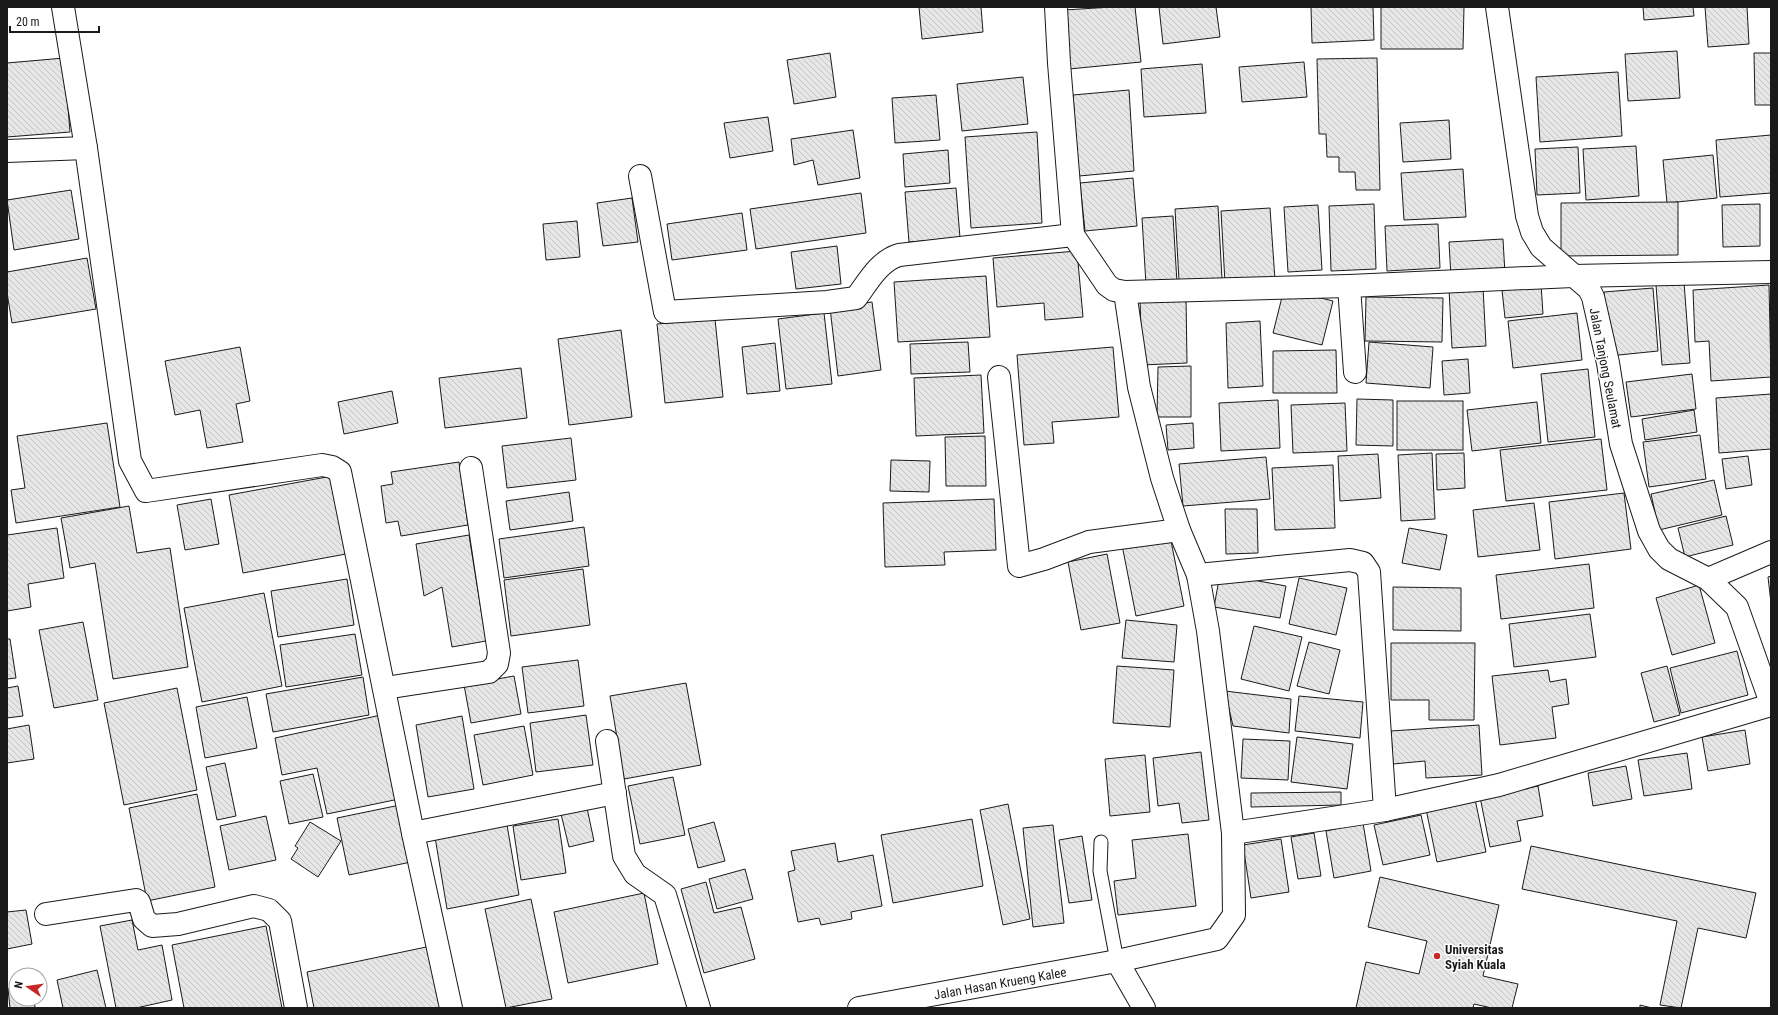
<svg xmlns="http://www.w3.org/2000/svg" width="1778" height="1015" font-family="'Roboto Condensed',sans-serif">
<defs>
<pattern id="building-back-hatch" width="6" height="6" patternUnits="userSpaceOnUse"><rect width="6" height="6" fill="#e6e6e6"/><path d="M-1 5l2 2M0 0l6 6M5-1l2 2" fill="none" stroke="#c5c5c5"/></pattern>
</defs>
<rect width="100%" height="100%" fill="#fff"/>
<g fill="url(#building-back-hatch)" stroke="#1a1a1a">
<path d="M919 7H981L983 32 922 39Z"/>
<path d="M1112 7H1135L1141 62 1069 69 1064 10Z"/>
<path d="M1159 7H1216L1220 37 1163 44Z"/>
<path d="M1311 7H1373L1374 40 1312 43Z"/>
<path d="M1381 7H1464L1463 49H1381Z"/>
<path d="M1643 7H1693L1694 16 1644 20Z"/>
<path d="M1705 7H1747L1749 44 1708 47Z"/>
<path d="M1677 51 1680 98 1628 101 1625 54Z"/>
<path d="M830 53 836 97 794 104 787 60Z"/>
<path d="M1754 53H1771V105H1755Z"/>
<path d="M64 58 70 132 7 137V63Z"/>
<path d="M1377 58 1380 190H1356L1355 172H1339V157H1327L1326 134H1319L1317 59Z"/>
<path d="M1304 62 1307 97 1242 102 1239 67Z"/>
<path d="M1202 64 1206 113 1144 117 1141 69Z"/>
<path d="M1618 72 1622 136 1540 142 1536 77Z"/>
<path d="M1023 77 1028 124 962 131 957 84Z"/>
<path d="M1129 90 1134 171 1079 176 1073 95Z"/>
<path d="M936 95 940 140 895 143 892 98Z"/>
<path d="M768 117 773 151 730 158 724 123Z"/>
<path d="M1449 120 1451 159 1403 162 1400 123Z"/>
<path d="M853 130 860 178 818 185 813 160 794 165 791 139Z"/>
<path d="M1037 132 1042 223 971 228 965 137Z"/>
<path d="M1771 135V193L1720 197 1716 140Z"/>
<path d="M1636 146 1639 196 1586 200 1583 149Z"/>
<path d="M1578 147 1580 193 1537 195 1535 149Z"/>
<path d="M948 150 950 183 905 187 903 154Z"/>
<path d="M1713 155 1717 198 1667 203 1663 160Z"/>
<path d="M1463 169 1466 217 1404 220 1401 173Z"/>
<path d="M1133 178 1137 226 1085 231 1080 183Z"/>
<path d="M956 188 960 238 909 242 905 192Z"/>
<path d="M71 190 79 239 14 250 7 200Z"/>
<path d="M861 193 866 233 756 249 750 209Z"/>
<path d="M632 198 638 242 603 246 597 203Z"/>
<path d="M1678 202V255L1561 256V203Z"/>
<path d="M1374 204 1376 269 1331 271 1329 206Z"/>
<path d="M1760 204V246L1723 247 1722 205Z"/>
<path d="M1318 205 1322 270 1288 272 1284 207Z"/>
<path d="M1218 206 1222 279 1179 281 1175 209Z"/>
<path d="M1270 208 1275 280 1225 283 1221 211Z"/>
<path d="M742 213 747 250 672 260 667 224Z"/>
<path d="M1173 216 1177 283 1146 285 1142 218Z"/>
<path d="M577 221 580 257 546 260 543 224Z"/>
<path d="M1438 224 1440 268 1387 271 1385 226Z"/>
<path d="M1503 239 1505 274 1451 277 1449 242Z"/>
<path d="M837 246 841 284 796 289 791 252Z"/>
<path d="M1077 251 1083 317 1045 320 1044 303 997 307 993 258Z"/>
<path d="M87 258 96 309 12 323 7 293V272Z"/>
<path d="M986 276 990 337 898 342 894 282Z"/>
<path d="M1684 282 1690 363 1662 365 1656 285Z"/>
<path d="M1541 284 1543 314 1505 318 1502 290Z"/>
<path d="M1769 285 1771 377 1711 381 1709 341 1695 342 1693 290Z"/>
<path d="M1483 287 1486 346 1452 348 1449 289Z"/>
<path d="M1653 288 1658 351 1609 356 1604 292Z"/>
<path d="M1284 289 1333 301 1322 345 1273 333Z"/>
<path d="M1186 297 1187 363 1142 365 1140 298Z"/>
<path d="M1366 297 1443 298 1442 342 1365 341Z"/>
<path d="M872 302 881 370 838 376 830 308Z"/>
<path d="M824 313 832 384 786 389 778 319Z"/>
<path d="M1577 313 1582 360 1513 368 1508 321Z"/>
<path d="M715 319 723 397 665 403 657 324Z"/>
<path d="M1260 321 1263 386 1228 388 1226 323Z"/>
<path d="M621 330 632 417 569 425 558 339Z"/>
<path d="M968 342 970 372 911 374 910 344Z"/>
<path d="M1369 342 1433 347 1430 388 1366 383Z"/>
<path d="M775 343 780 391 747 394 742 347Z"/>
<path d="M240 347 250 401 236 404 243 442 207 448 200 410 175 415 165 361Z"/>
<path d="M1113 347 1119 417 1052 422 1054 443 1024 445 1017 355Z"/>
<path d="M1336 350 1337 393H1273V351Z"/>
<path d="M1468 359 1470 393 1444 395 1442 361Z"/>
<path d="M1191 366V417H1157L1158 367Z"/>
<path d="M521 368 527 418 445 428 439 378Z"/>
<path d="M1588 369 1595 437 1548 442 1541 374Z"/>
<path d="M1692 374 1696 409 1631 417 1626 382Z"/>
<path d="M981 375 984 433 916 436 914 378Z"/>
<path d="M392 391 398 423 344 434 338 402Z"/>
<path d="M1771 394V449L1719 453 1716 398Z"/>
<path d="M1357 399 1393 400V446L1356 445Z"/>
<path d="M1278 400 1280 448 1221 451 1219 403Z"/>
<rect x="1397" y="401" width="66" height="49"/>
<path d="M1537 402 1541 443 1472 451 1467 410Z"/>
<path d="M1345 403 1347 451 1293 453 1291 405Z"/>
<path d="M1694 410 1697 432 1645 440 1642 419Z"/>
<path d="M107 423 120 507 16 523 11 490 25 488 17 436Z"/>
<path d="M1193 423 1194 448 1168 450 1166 425Z"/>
<path d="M1700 435 1706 479 1649 487 1643 442Z"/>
<path d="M985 436 986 486H946L945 437Z"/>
<path d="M571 438 576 480 507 488 502 446Z"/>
<path d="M1601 439 1607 490 1506 501 1500 450Z"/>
<path d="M1432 453 1435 519 1401 521 1398 455Z"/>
<path d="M1464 453 1465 488 1437 490 1436 454Z"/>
<path d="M1378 454 1381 498 1340 501 1338 456Z"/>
<path d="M1748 456 1752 485 1726 489 1722 459Z"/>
<path d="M1266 457 1270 499 1183 506 1179 464Z"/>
<path d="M891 460 930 461 929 492 890 491Z"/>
<path d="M459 462 468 525 401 536 398 521 386 523 381 486 393 484 391 472Z"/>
<path d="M1333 465 1335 528 1275 530 1272 468Z"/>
<path d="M332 476 346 554 243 573 229 495Z"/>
<path d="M1714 480 1722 515 1659 530 1651 494Z"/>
<path d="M569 492 573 521 510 530 506 501Z"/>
<path d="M1624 493 1631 549 1555 559 1549 502Z"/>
<path d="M211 499 219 544 185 550 177 505Z"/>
<path d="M994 499 996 550 944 552 945 565 885 567 883 503Z"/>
<path d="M1534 503 1540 550 1478 557 1473 510Z"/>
<path d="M129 506 137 553 170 548 188 667 113 679 95 563 70 568 61 518Z"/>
<path d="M1225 509H1257L1258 553 1226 554Z"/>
<path d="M1726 516 1733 545 1685 557 1678 528Z"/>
<path d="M584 527 589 566 504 578 499 539Z"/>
<path d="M57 528 64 578 28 584 31 607 7 611V535Z"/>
<path d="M1409 528 1447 535 1440 570 1402 563Z"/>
<path d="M469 535 486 641 452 647 442 587 424 596 416 544Z"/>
<path d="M1170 536 1184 606 1136 616 1122 545Z"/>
<path d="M1107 554 1120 623 1081 630 1068 562Z"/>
<path d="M1589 564 1594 608 1501 619 1496 575Z"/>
<path d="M583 569 590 625 511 636 504 580Z"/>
<path d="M1220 574 1286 586 1280 618 1214 607Z"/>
<path d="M1771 576V603L1768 577Z"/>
<path d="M1299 578 1347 588 1336 635 1289 624Z"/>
<path d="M347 579 354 625 278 637 271 591Z"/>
<path d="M1699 585 1715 643 1672 655 1656 598Z"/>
<path d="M1393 587 1461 588V631L1393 630Z"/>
<path d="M264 593 282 686 202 702 184 608Z"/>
<path d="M1590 614 1596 657 1514 667 1509 624Z"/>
<path d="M1126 620 1177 625 1174 662 1122 658Z"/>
<path d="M83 622 98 700 54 708 39 630Z"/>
<path d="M1254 626 1302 637 1289 691 1241 679Z"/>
<path d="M355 634 362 675 286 687 280 645Z"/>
<path d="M7 639H10L16 678 7 679Z"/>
<path d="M1309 642 1340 650 1329 694 1297 686Z"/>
<path d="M1391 643H1475L1474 720H1429V700H1391Z"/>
<path d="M1737 651 1748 695 1681 713 1670 668Z"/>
<path d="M578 660 584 706 528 713 522 667Z"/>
<path d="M1117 666 1174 670 1170 727 1113 723Z"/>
<path d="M1667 666 1680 715 1654 722 1641 673Z"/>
<path d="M1548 670 1550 682 1566 679 1569 704 1552 707 1556 738 1500 745 1492 676Z"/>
<path d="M514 676 521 714 471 723 464 685Z"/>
<path d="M363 677 369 715 273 732 266 694Z"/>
<path d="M686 683 701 765 624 779 610 696Z"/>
<path d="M18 686 23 716 7 718V688Z"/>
<path d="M177 688 197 790 124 805 104 703Z"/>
<path d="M1225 691 1291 699 1289 733 1233 726Z"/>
<path d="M1299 696 1363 702 1360 738 1295 731Z"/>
<path d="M247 697 257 748 205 758 196 707Z"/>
<path d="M381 715 399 799 327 814 317 768 282 775 275 738Z"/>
<path d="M586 715 593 765 536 772 530 723Z"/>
<path d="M462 716 474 789 428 797 416 725Z"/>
<path d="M29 725 34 759 7 763V729Z"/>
<path d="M1479 725 1482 775 1426 778 1425 761 1393 764 1391 731Z"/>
<path d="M524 726 533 775 483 785 474 735Z"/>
<path d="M1745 730 1750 764 1708 771 1702 737Z"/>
<path d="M1297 737 1353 744 1347 789 1291 782Z"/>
<path d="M1243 739 1290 741 1288 780 1241 778Z"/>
<path d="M1201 752 1209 820 1182 823 1179 803 1158 806 1153 758Z"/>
<path d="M1687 753 1692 789 1644 796 1638 760Z"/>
<path d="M1145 755 1150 812 1110 816 1105 759Z"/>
<path d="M225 763 236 816 217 820 206 767Z"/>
<path d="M1626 766 1632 799 1593 806 1588 773Z"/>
<path d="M313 774 323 817 289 824 280 781Z"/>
<path d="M673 777 685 835 640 844 628 786Z"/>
<path d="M1538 786 1543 816 1517 821 1521 841 1490 847 1480 797Z"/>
<path d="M1341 792V805L1251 807V793Z"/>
<path d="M197 794 215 887 147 901 129 808Z"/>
<path d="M1475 799 1486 852 1437 862 1426 809Z"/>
<path d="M1008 804 1030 919 1003 925 980 810Z"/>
<path d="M400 805 411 862 349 875 337 818Z"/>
<path d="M587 808 594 841 569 847 561 814Z"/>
<path d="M1421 815 1430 855 1383 865 1374 825Z"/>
<path d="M266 816 276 860 229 870 220 826Z"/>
<path d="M558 819 566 873 521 880 513 826Z"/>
<path d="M972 819 983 886 893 903 881 835Z"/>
<path d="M310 822 341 841 318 877 291 859 298 848 295 846Z"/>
<path d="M714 822 725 861 698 868 688 829Z"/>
<path d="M1363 823 1371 871 1334 878 1326 831Z"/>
<path d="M507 825 519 895 447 909 435 837Z"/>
<path d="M1053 825 1064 923 1033 927 1023 828Z"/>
<path d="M1314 833 1321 876 1298 879 1291 837Z"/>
<path d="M1188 834 1196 906 1118 915 1114 881 1136 878 1132 840Z"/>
<path d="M1082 836 1092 900 1069 903 1059 840Z"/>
<path d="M1281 839 1289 892 1251 898 1243 845Z"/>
<path d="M835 843 838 862 873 855 882 906 851 912 852 919 821 925 819 918 798 922 788 872 795 870 791 851Z"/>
<path d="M1531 846 1756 893 1746 938 1698 928 1681 1008 1660 1005 1677 921 1522 889Z"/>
<path d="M745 869 753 899 717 909 709 879Z"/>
<path d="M1380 877 1499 905 1483 976 1518 984 1512 1008H1492L1474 1004 1473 1008H1356L1366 962 1419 974 1427 941 1368 927Z"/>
<path d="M706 882 714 913 741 907 755 959 704 973 681 889Z"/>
<path d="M644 893 658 964 568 983 554 912Z"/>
<path d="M531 899 552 999 506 1008 485 909Z"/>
<path d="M26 910 32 944 7 949V912Z"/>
<path d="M132 920 138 950 162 945 172 1000 136 1008H116L100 926Z"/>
<path d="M266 926 282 1008H184L172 945Z"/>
<path d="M431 946 443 1008H314L307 972Z"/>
<path d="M97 970 106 1008H63L57 980Z"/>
<path d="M16 988V999H34L35 1008H10L8 989Z"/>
<path d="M1640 1005 1652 1008H1640Z"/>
</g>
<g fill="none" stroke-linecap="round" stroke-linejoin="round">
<defs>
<path id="lane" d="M1101 842 1100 871 1117 961"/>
<g id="street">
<path d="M63 7 86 148 130 461 146 491 322 465 332 467 340 472 413 833 451 1008"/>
<path d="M7 151 86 148"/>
<path d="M640 176 665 312 827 302 856 298C868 282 879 261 899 255L1073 235 1059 63 1056 7"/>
<path d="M1073 235 1107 285 1114 290 1125 292 1349 286 1573 276 1771 272"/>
<path d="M1349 286 1355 372"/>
<path d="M999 377 1019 566 1044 559 1089 542 1179 530"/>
<path d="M1198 575 1350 560 1363 563 1369 572 1385 810"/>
<path d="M1708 579 1771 552"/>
<path d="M385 688 489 672 497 664 499 653 471 468"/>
<path d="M607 741 624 856 635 874 665 895 699 1008"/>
<path d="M413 833 615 793"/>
<path d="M1233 833 1385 810 1499 785 1771 705"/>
<path d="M46 914 136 900 139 902 144 919 152 926 178 924 254 906 269 910 280 921 296 1008"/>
<path d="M1117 961 1144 1008"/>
<path d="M859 1008 1117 961 1217 939 1234 915 1233 833 1208 631 1198 575 1179 530 1162 478 1139 387 1125 292"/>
</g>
<path id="secondary" d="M1497 7 1527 216 1532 232 1541 247 1589 289 1593 297 1608 363 1621 444 1649 531 1659 549 1669 559 1708 579 1737 607 1771 703"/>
</defs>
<use href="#lane" stroke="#1a1a1a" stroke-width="15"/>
<use href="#street" stroke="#1a1a1a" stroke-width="24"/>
<use href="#secondary" stroke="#1a1a1a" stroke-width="24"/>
<use href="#lane" stroke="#fff" stroke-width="13"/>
<use href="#street" stroke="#fff" stroke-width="22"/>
<use href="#secondary" stroke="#fff" stroke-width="22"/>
</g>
<circle fill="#c62828" stroke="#fff" stroke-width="1.5" cx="1437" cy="956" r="4"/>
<g text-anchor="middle" stroke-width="3" stroke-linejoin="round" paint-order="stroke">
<g font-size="13" fill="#1a1a1a" stroke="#fff">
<text transform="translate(1606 368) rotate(79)" y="5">Jalan Tanjong Seulamat</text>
<text transform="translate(1000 983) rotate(-10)" y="5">Jalan Hasan Krueng Kalee</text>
</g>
<g font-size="13" font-weight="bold" fill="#1a1a1a" stroke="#fff" text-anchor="start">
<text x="1445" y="954">Universitas<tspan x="1445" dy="15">Syiah Kuala</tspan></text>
</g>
</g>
<rect width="1778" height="1015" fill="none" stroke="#1a1a1a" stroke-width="16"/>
<g transform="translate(28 987) rotate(283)"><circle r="19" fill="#ffffff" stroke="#a3a3a3"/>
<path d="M0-3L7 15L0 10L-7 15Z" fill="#c62828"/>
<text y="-6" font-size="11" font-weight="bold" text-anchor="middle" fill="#1a1a1a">N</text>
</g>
<path d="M10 26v6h89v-6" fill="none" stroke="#1a1a1a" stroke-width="2"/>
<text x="16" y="26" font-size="12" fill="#1a1a1a" stroke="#ffffff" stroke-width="3" paint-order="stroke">20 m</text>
</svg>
